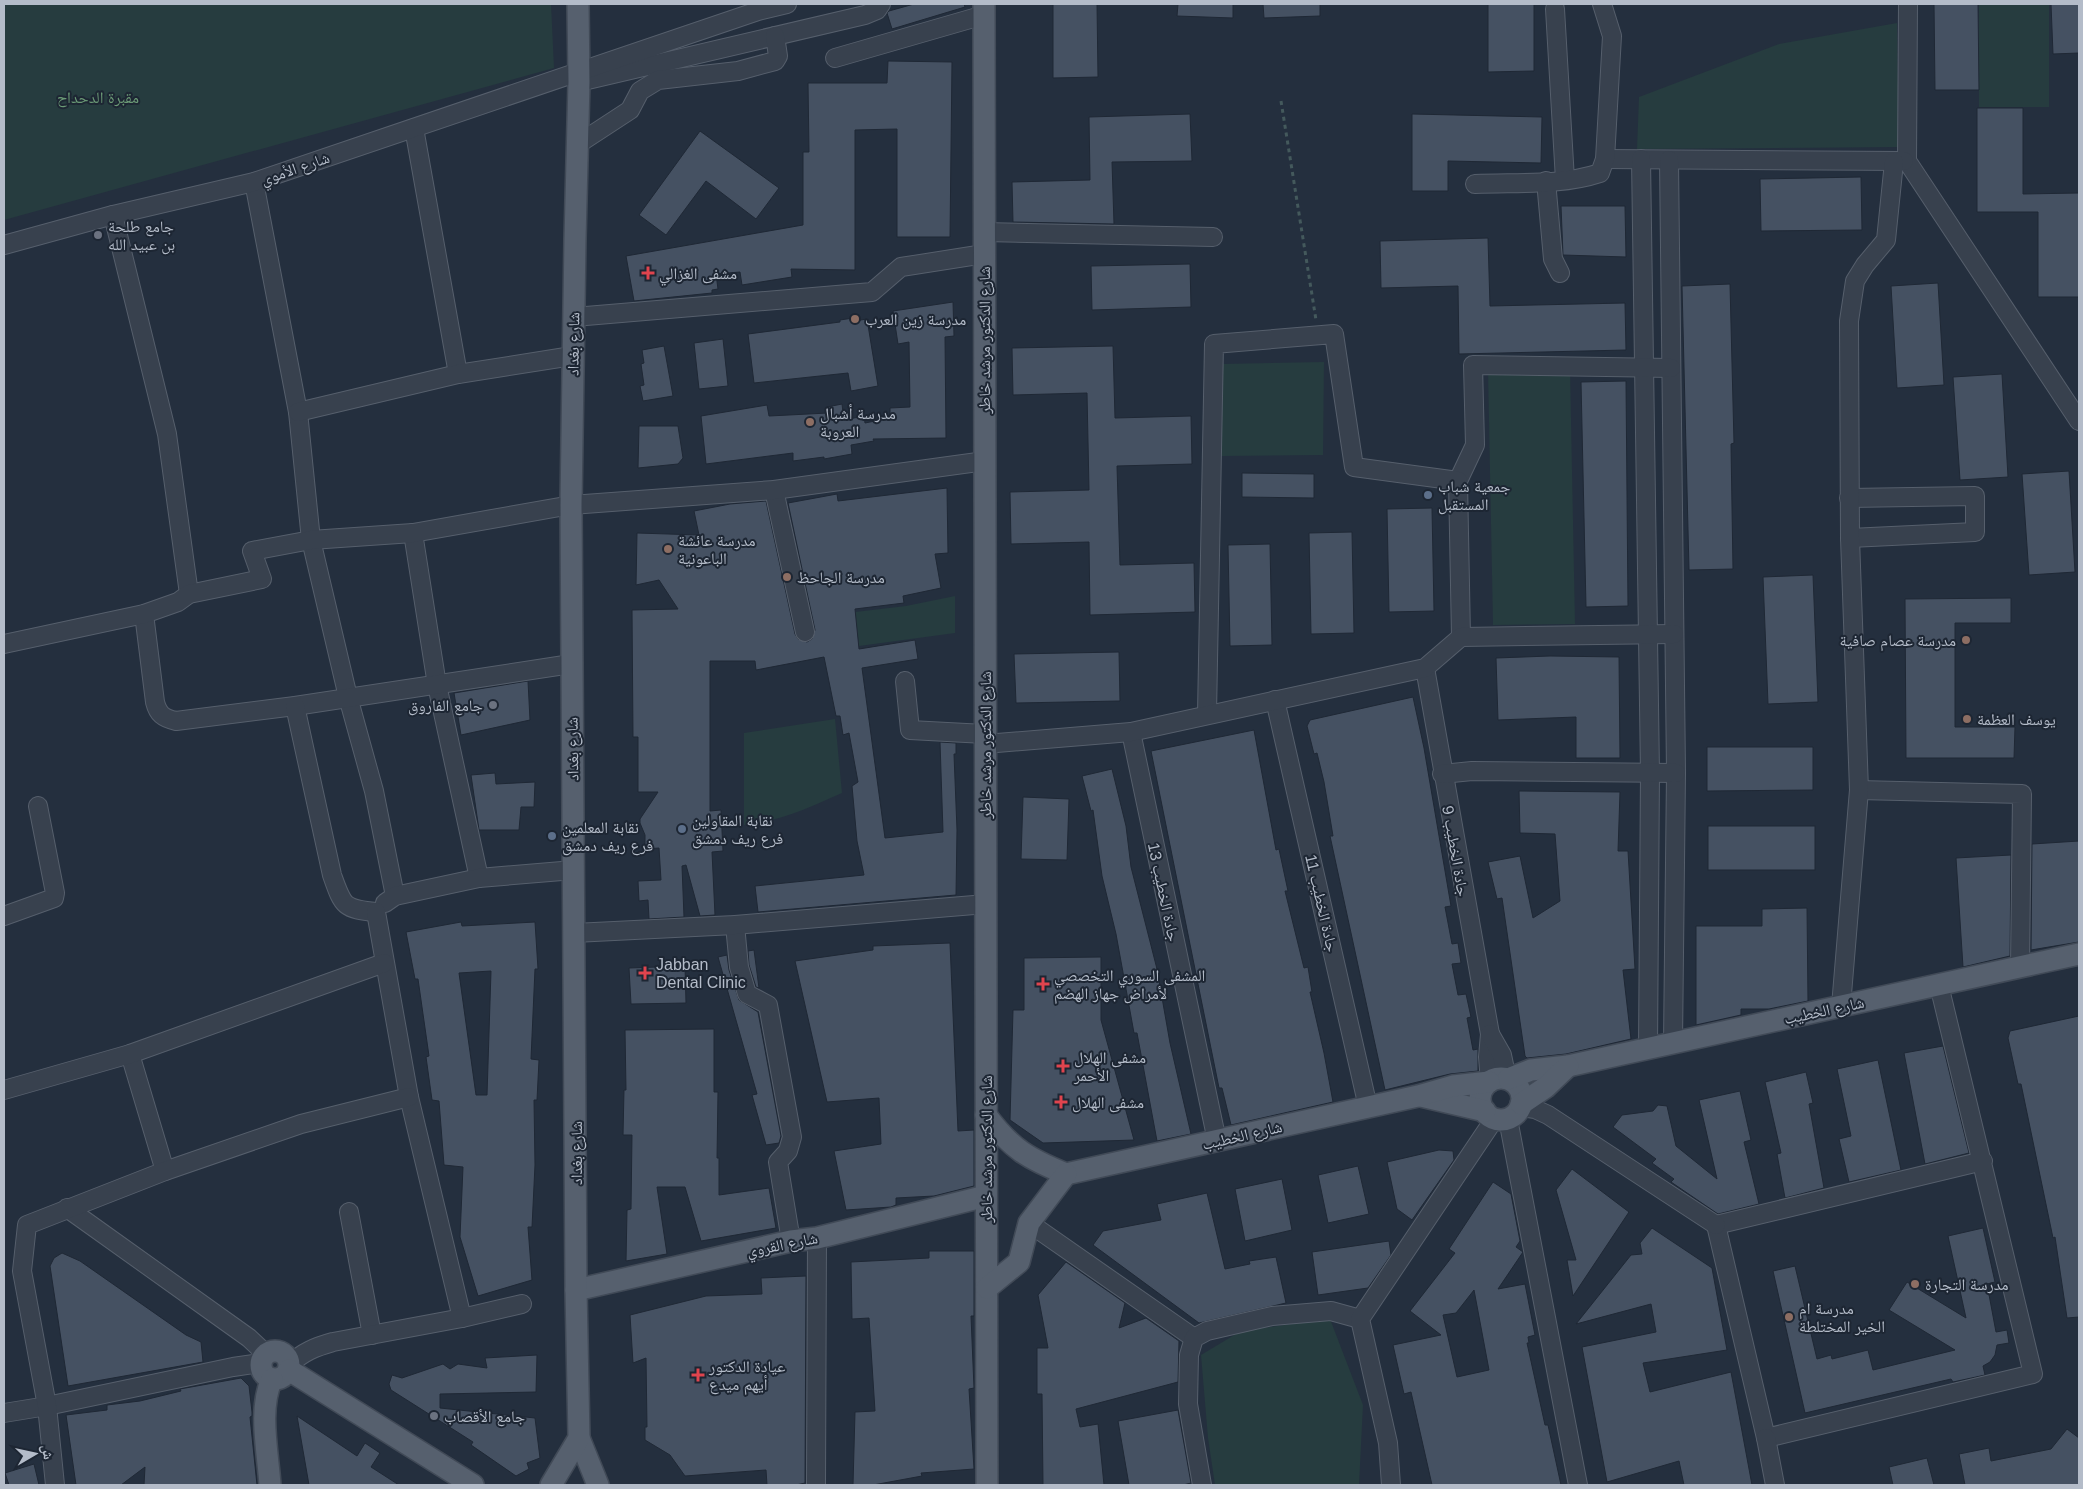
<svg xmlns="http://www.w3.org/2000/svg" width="2083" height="1489" font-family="Helvetica,'Noto Naskh Arabic',sans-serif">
<rect width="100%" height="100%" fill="#242f3e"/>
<g fill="#263c3f">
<path d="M4 4H551L554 68 4 220Z"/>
<rect x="1979" y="4" width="70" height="103"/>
<path d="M1897 23 1899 147 1637 149 1639 97 1779 44Z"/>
<path d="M1324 362 1323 455 1221 456 1222 364Z"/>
<path d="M1570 368 1575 624 1493 625 1488 370Z"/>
<path d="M955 596V633L859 646 855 612 906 606Z"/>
<path d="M835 719 842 793C808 808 781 821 744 825V733Z"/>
<path d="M1330 1319 1363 1405 1359 1485H1215L1208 1438 1201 1355 1241 1331Z"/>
</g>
<g fill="#455162" stroke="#1f2835" fill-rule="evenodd">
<path d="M914 4H964L965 7 892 29 887 13 889 11Z"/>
<path d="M1053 4H1097L1098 77 1053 78Z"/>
<path d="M1178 4H1233V18L1177 16Z"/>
<path d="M1263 4H1320V16L1264 18Z"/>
<path d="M1488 4H1534V71L1488 72Z"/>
<path d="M1934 4H1978L1979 90H1935Z"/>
<path d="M2051 4H2079V53L2053 54Z"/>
<path d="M888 61 952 62 950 237H897V129L855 130V270L791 269 792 277 742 285 740 272 716 274 718 289 712 290V293L634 301 626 256 803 225V152H809L808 83H887Z"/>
<path d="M1977 108H2023V194L2079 193V297H2038V212H1977Z"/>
<path d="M1190 114 1192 161 1112 162 1114 224 1013 222 1012 182 1090 180 1089 117Z"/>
<path d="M1412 114 1542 117 1541 163 1448 161V191H1412Z"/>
<path d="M700 131 779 188 756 219 706 181 666 235 639 215Z"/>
<path d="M1861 177 1862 230 1761 231 1760 179Z"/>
<path d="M1561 206H1625L1626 257 1563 255Z"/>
<path d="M1488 238 1490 306 1625 303 1626 350 1459 354 1458 286 1381 288 1380 241Z"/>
<path d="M1190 264 1191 307 1092 310 1091 266Z"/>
<path d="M1938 283 1944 385 1897 388 1891 286Z"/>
<path d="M1730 284 1734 443 1731 444 1733 569 1689 570 1682 286Z"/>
<path d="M953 302 954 336 945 337 946 438 873 439 874 441 851 445 852 454 824 459V457L793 461V453L706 464 701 416 767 405 769 416 828 413 827 407 842 404 844 420 864 416 865 423 890 418V408L910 407 909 342 898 344 893 311Z"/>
<path d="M853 318 854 321 867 319 878 386 851 391 848 373 754 383 748 334 840 322V320Z"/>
<path d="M723 339 728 386 699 389 694 343Z"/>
<path d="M664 346 673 396 643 401 640 386 644 385 641 364 644 363 642 350Z"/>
<path d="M1113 346 1115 418 1191 416 1192 464 1117 466 1120 565 1194 563 1195 612 1090 615 1089 542 1011 544 1010 492 1089 490 1087 393 1013 395 1012 348Z"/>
<path d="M2002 374 2008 477 1960 480 1953 377Z"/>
<path d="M1626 381 1628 606 1586 607 1581 382Z"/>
<path d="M639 426H678L683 458 678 464 638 468Z"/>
<path d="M2069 471 2075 572 2029 575 2022 474Z"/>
<path d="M1242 473 1314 474V498L1242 497Z"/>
<path d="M947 488 948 553 935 554 941 588 903 596 904 603 855 609 859 649 915 640 918 659 862 668 885 838 943 832 940 742 956 743V754H954L957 830 956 895 758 912 755 886 864 875 857 841 852 786 858 782 849 733 843 735 840 716H836L824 657 756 670 755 661H710V811L721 810 723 851 712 852 715 915 700 916 686 865 682 866 684 917 649 919 648 900 639 901 638 881 661 880 659 848 645 849V835L640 823V819L658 792H638V737H633L632 610 678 609 659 580 636 585 637 533 699 535 694 511 730 504 766 501 795 634 798 639 807 642 812 639 815 630 788 503 837 494 838 501Z"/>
<path d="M1432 508 1434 611 1389 612 1387 509Z"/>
<path d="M1352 532 1354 633 1311 634 1309 533Z"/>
<path d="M1270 544 1272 645 1230 646 1228 545Z"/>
<path d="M1813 575 1818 702 1768 704 1763 577Z"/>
<path d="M2011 598V623H1955V727H2015L2014 758H1906L1905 599Z"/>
<path d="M1119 652 1120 701 1016 703 1014 654Z"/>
<path d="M1550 656 1619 657 1620 758H1576V717L1498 720 1496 658Z"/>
<path d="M528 681 530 720 461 735 454 693Z"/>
<path d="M1413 697 1424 748 1451 906 1445 907 1452 944 1458 943 1461 963 1452 964 1458 995 1466 994 1471 1017 1467 1018 1473 1050 1478 1049V1071L1450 1074 1385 1090 1330 836H1333L1324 782 1317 753 1314 754 1307 726 1310 720Z"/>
<path d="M1254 730 1276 850 1279 849 1288 891H1285L1304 968 1308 967 1312 992H1310L1324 1053 1333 1102 1231 1125 1222 1088H1219L1151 751Z"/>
<path d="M1707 747H1813V790L1707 791Z"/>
<path d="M1112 769 1126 826 1131 867 1157 969 1170 1043 1191 1134 1157 1141 1137 1033H1134L1116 934 1102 876 1093 810 1091 811 1082 776Z"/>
<path d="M495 773 496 784 535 782 534 807H521L519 830H479L471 775Z"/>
<path d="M1519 791 1620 792 1618 851H1628L1635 969 1623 970 1631 1039 1566 1054 1527 1058 1525 1056 1502 898 1497 899 1488 862 1520 856 1533 918 1560 901 1555 834 1520 833Z"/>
<path d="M1023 797 1069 799 1067 860 1021 859Z"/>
<rect x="1708" y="826" width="107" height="44"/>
<path d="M2079 841V942L2031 950 2032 844Z"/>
<path d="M2011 855 2010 956 1963 967 1956 858Z"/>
<path d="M1807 908 1808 1001 1769 1009H1741V1015L1696 1025V926H1762V909Z"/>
<path d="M461 922 462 926 535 922 538 969H535L531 1059 539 1060 537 1100H534L535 1165 532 1227H528L532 1280 478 1296 460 1237 463 1167 444 1165 439 1101 432 1100 426 1057 429 1056 418 979H415L406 932ZM491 971 487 1095H476L459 973Z"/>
<path d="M950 943 958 1131 974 1130V1186L934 1196 896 1198V1205L891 1207 846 1210 834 1151 881 1144 879 1098 827 1102 795 961 873 950V946Z"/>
<path d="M754 950 759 988 756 987 749 965 748 951Z"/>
<path d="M727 955 729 970 739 1000 758 1012 781 1136 779 1143 766 1145 752 1095 757 1094 718 957Z"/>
<path d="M1101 957V1020L1134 1140 1043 1143 1010 1120 1013 1010H1024V958Z"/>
<path d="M685 966 686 1003 631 1004 629 968Z"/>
<path d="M2079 1016V1317L2067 1318 2055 1237 2053 1238 2021 1084H2018L2008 1038 2010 1031Z"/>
<path d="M714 1029V1092H718L717 1158H719V1195L769 1188 776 1228 701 1241 685 1187H657L667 1254 626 1261 627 1210 631 1209 632 1135H623L624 1090H626L625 1030Z"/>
<path d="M1943 1046 1969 1153 1925 1164 1904 1053Z"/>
<path d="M1878 1060 1901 1170 1849 1182 1839 1139 1851 1136 1837 1069Z"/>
<path d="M1806 1072 1813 1103 1809 1104 1824 1188 1785 1198 1777 1154 1781 1153 1765 1082Z"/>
<path d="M1740 1091 1751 1140 1744 1142 1759 1204 1718 1214 1671 1182 1674 1179 1652 1163 1656 1159 1613 1127 1622 1115 1653 1111 1658 1105 1667 1106 1676 1146 1717 1179 1699 1100Z"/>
<path d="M1439 1150 1453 1151 1454 1160 1412 1220 1397 1209 1387 1162Z"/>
<path d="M1358 1166 1369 1214 1328 1223 1318 1175Z"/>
<path d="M1572 1169 1629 1212 1573 1296 1567 1260H1576L1556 1190Z"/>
<path d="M1282 1179 1292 1230 1245 1241 1235 1189Z"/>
<path d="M1493 1182 1511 1194 1520 1241 1516 1247 1523 1252 1498 1289 1525 1284 1535 1335 1528 1337 1529 1343H1527L1545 1425H1548L1561 1485H1432L1411 1392 1404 1394 1393 1345 1441 1335 1410 1311 1455 1253 1449 1249ZM1474 1290 1489 1370 1457 1377 1443 1315 1456 1313Z"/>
<path d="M1207 1193 1225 1269 1250 1264 1249 1261 1276 1257 1286 1303 1199 1323 1093 1245 1103 1231 1161 1220 1157 1204Z"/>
<path d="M1652 1228 1712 1268 1727 1350 1643 1363 1650 1392 1731 1372 1752 1485H1684L1679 1461 1607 1482 1582 1347 1656 1332 1651 1304 1576 1324 1631 1255 1642 1254 1640 1243Z"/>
<path d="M1983 1228 1995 1282 1987 1284 1996 1332 2007 1330 2009 1343 1997 1345 1995 1355 1990 1362 1983 1366 1985 1375 1953 1382 1951 1379 1805 1413 1773 1271 1795 1266 1817 1359 1831 1355 1832 1359 1868 1350 1873 1370 1955 1350 1889 1310 1907 1282 1966 1318 1948 1236Z"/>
<path d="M1389 1241 1391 1255 1368 1288 1318 1295 1312 1252Z"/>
<path d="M929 1251H974V1316H971L974 1388 969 1389 974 1469 921 1473 922 1476 873 1485H853L855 1412 875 1411 869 1318 852 1319 851 1262 929 1258Z"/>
<path d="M62 1253 80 1261 186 1335 201 1342 203 1362 68 1386 50 1266 54 1258Z"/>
<path d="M1066 1262 1125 1303 1119 1328 1146 1318 1179 1341 1178 1382 1076 1409 1080 1427 1098 1424 1104 1485H1043L1042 1394H1037V1348H1048L1038 1295Z"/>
<path d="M806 1276 805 1483 796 1485H767L766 1470 685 1476 670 1455 645 1440V1427H647L646 1358 633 1363 630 1315 706 1296 762 1294 761 1278Z"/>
<path d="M537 1355 536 1392 440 1394V1408L535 1418 540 1458 527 1463 529 1469 516 1476 471 1445 473 1442 391 1390 389 1384 392 1375 402 1378 443 1364 450 1369 458 1364 487 1368 485 1358Z"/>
<path d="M241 1378 249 1386 252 1412V1416L250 1417 257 1485H144L145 1467 121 1485H76L66 1415 107 1410V1405L140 1401 181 1391 180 1389Z"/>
<path d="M1178 1410 1191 1483 1183 1485H1129L1118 1421Z"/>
<path d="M297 1416 357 1456 365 1443 380 1453 371 1467 399 1485H309Z"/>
<path d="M2067 1429 2079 1438V1485H1965L1959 1454 1989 1448 1991 1461 2051 1449Z"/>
<path d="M1927 1458 1934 1485H1893L1889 1467Z"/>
<path d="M34 1464 39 1485H9L5 1473Z"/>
</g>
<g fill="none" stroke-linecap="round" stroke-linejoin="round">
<defs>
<g id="minor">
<path d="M1908 4 1907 161 2079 421"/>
<path d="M1555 9 1565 180"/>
<path d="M835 58 984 15"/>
<path d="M579 82 865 15 877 10 881 4"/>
<path d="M414 128 458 374"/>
<path d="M578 144 630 110 640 91 658 80 738 71 775 61 778 56 775 36"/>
<path d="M1605 159 1904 161"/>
<path d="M1641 159 1650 773 1648 1049"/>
<path d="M1669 160 1676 773 1673 1043"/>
<path d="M1546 181 1553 259 1560 273"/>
<path d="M254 182 298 412 311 540 348 697 374 791 395 896"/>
<path d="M1475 184C1516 182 1561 186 1600 173L1605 159 1612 36 1602 4"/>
<path d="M113 215 167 434 189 594"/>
<path d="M984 232 1213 237"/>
<path d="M4 245 113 215 254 182 758 11 787 4"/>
<path d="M574 317 872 292 901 267 984 254"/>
<path d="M298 412 458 374 572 356"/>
<path d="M774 490 805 632"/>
<path d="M1849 498 1975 496V532L1850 538"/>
<path d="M413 533 437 685 479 878"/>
<path d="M144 614 155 702C158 714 163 718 176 721L295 706 571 664"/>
<path d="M1461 637 1458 481 1475 445 1473 365 1671 368"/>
<path d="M4 644 144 614 178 602 189 594 262 579 252 551 311 540 413 533 571 505 774 490 985 461"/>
<path d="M1425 668 1490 1034 1488 1057 1490 1082"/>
<path d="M905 681 910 730 985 734"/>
<path d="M1275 700 1368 1107"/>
<path d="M295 706 332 875C343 906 343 909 376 912"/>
<path d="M1207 714 1214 344 1334 334 1354 467 1458 481"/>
<path d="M1131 732 1217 1141"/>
<path d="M985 744 1131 732 1425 668 1461 637 1674 634"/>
<path d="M1442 774 1472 771 1676 773"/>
<path d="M1859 790 2022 794 2020 967"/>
<path d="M385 903 395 896 479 878 574 870"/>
<path d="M376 912 409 1097 462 1318"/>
<path d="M4 916 54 898 55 893 38 806"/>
<path d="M735 925 739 967 747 994 768 1005 792 1137 788 1151 778 1162 791 1241"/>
<path d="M574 933 735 925 986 904"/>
<path d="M1939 985 2033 1374 1766 1438 1716 1225 1983 1161"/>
<path d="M1841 1006 1859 790 1850 538 1849 321 1855 281 1865 265 1886 240 1894 162"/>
<path d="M1490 1034 1502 1055 1507 1079"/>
<path d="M130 1054 165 1171"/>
<path d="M4 1090 130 1054 384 963"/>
<path d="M1520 1107 1535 1109 1548 1115 1716 1225"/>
<path d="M1508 1119 1578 1485"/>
<path d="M67 1208 249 1338 266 1354"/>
<path d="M349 1212 372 1335"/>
<path d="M1029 1223 1194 1338"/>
<path d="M289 1365C303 1352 315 1347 333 1342L462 1318 522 1304"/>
<path d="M4 1413 47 1406 233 1367 261 1363"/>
<path d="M1766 1438 1775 1485"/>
<path d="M55 1485 47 1406 22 1271 27 1225 165 1171 301 1124 409 1097"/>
<path d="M816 1485 817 1238"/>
<path d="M1202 1485 1188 1404 1189 1355 1194 1338 1207 1331 1272 1316 1331 1311 1360 1319"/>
<path d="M1391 1485 1388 1443 1360 1319 1495 1118"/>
</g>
<g id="major">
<path d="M984 4 987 1485"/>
<circle cx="1501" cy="1099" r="21"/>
<path d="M1508 1079 1531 1070 1568 1066 2079 954"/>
<path d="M1421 1096 1485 1111"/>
<path d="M1521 1104 1546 1087 1568 1066"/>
<path d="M986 1115C1011 1149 1029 1159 1066 1174L1418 1096 1453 1086 1489 1082"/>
<path d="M987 1288 1019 1262 1029 1223 1066 1174"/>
<path d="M576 1290 791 1241 817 1238 986 1196"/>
<circle cx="275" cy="1365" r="14"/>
<path d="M289 1370 473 1485"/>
<path d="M579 1438 598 1485"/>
<path d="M270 1485C268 1453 258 1409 272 1379"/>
<path d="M551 1485 579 1438 576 1290 571 505 575 239 579 82 578 4"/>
</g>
</defs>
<use href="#minor" stroke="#565f6c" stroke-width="20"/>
<use href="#major" stroke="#414a57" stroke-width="24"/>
<path stroke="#44595c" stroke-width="3" stroke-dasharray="4 4" stroke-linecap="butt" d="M1281 101 1316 320"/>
<use href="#minor" stroke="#38414e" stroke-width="18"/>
<use href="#major" stroke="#56606e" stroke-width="21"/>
</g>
<g fill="#6b7280" stroke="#1d2633" stroke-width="2">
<circle cx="98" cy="235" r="5"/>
<circle cx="493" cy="705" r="5"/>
<circle cx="434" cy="1416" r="5"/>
</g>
<g fill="#e0444e" stroke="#1d2633" stroke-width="2">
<path d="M645.5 265.5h5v5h5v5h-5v5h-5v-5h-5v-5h5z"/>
<path d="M642.5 965.5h5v5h5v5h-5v5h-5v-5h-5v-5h5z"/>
<path d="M1040.5 976.5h5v5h5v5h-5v5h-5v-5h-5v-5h5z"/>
<path d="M1060.5 1058.5h5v5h5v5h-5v5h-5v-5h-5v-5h5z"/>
<path d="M1058.5 1094.5h5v5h5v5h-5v5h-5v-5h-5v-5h5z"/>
<path d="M695.5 1367.5h5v5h5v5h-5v5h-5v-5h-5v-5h5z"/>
</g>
<g fill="#8d6e63" stroke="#1d2633" stroke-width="2">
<circle cx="855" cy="319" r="5"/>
<circle cx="810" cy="422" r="5"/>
<circle cx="668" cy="549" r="5"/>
<circle cx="787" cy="577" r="5"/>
<circle cx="1966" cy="640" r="5"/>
<circle cx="1967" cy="719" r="5"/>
<circle cx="1915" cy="1284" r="5"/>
<circle cx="1789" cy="1317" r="5"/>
</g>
<g fill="#5c6f8a" stroke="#1d2633" stroke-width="2">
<circle cx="1428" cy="495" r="5"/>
<circle cx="682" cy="829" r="5"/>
<circle cx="552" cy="836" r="5"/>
</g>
<g text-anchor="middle" stroke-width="4" stroke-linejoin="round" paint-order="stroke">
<g font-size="16" fill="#6b9a76" stroke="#1d2633">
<text x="98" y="103">مقبرة الدحداح</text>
</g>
<g font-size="16" fill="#b4bcc9" stroke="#1d2633">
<text transform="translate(295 168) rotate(-19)" y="6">شارع الأموي</text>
<text transform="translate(984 340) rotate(-90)" y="6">شارع الدكتور مرشد خاطر</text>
<text transform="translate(573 344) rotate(-89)" y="6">شارع بغداد</text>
<text transform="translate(985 745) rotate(-90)" y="6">شارع الدكتور مرشد خاطر</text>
<text transform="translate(572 749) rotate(-91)" y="6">شارع بغداد</text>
<text transform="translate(1456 851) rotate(80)" y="6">جادة الخطيب 9</text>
<text transform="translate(1164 892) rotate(78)" y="6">جادة الخطيب 13</text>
<text transform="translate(1322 903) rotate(77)" y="6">جادة الخطيب 11</text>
<text transform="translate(1824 1010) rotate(-12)" y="6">شارع الخطيب</text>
<text transform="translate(1242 1135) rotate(-13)" y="6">شارع الخطيب</text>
<text transform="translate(986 1149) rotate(-90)" y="6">شارع الدكتور مرشد خاطر</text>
<text transform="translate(576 1153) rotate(-90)" y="6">شارع بغداد</text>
<text transform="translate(782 1244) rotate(-11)" y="6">شارع القروي</text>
</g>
<g font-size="16" fill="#b4bcc9" stroke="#1d2633" text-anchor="start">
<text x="108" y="232">جامع طلحة<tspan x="108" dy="18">بن عبيد الله</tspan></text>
<text x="659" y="279">مشفى الغزالي</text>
<text x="865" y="325">مدرسة زين العرب</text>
<text x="820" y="419">مدرسة أشبال<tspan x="820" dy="18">العروبة</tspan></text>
<text x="1438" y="492">جمعية شباب<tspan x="1438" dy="18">المستقبل</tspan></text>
<text x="678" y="546">مدرسة عائشة<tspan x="678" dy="18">الباعونية</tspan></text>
<text x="797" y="583">مدرسة الجاحظ</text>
<text x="1956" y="646" text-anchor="end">مدرسة عصام صافية</text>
<text x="483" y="711" text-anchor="end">جامع الفاروق</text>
<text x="1977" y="725">يوسف العظمة</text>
<text x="692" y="826">نقابة المقاولين<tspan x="692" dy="18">فرع ريف دمشق</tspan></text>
<text x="562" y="833">نقابة المعلمين<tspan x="562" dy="18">فرع ريف دمشق</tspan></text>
<text x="656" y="970">Jabban<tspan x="656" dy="18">Dental Clinic</tspan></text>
<text x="1054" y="981">المشفى السوري التخصصي<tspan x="1054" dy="18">لأمراض جهاز الهضم</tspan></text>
<text x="1074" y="1063">مشفى الهلال<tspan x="1074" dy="18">الأحمر</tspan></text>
<text x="1072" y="1108">مشفى الهلال</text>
<text x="1925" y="1290">مدرسة التجارة</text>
<text x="1799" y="1314">مدرسة ام<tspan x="1799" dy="18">الخير المختلطة</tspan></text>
<text x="709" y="1372">عيادة الدكتور<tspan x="709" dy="18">أيهم ميدع</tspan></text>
<text x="444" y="1422">جامع الأقصاب</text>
</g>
</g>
<rect width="2083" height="1489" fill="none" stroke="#b4bcc9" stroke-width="10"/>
<g transform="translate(35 1454) rotate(81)" stroke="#1d2633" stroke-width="4" paint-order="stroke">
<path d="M0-4L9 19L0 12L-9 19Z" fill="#b4bcc9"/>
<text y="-8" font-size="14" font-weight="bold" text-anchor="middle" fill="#b4bcc9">ش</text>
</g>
</svg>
